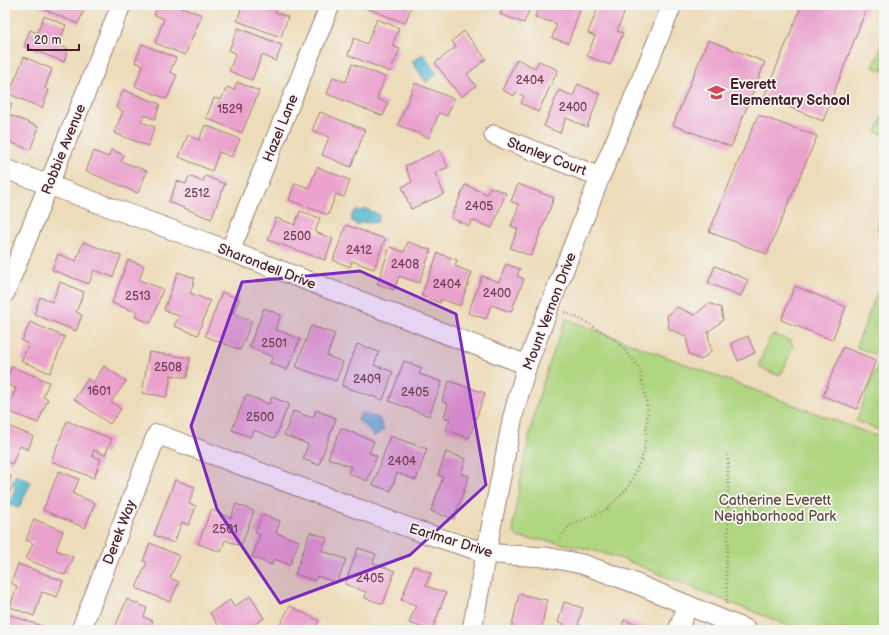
<svg xmlns="http://www.w3.org/2000/svg" width="889" height="635" font-family="'Balsamiq Sans',sans-serif">
<rect width="100%" height="100%" fill="#f6f6f2"/>
<filter id="ink" filterUnits="userSpaceOnUse"><feTurbulence type="fractalNoise" baseFrequency=".025" numOctaves="2"/><feDisplacementMap in="SourceGraphic" scale="8" xChannelSelector="R" yChannelSelector="G"/><feConvolveMatrix kernelMatrix="1 2 1 2 8 2 1 2 1" color-interpolation-filters="sRGB"/></filter>
<filter id="wash" filterUnits="userSpaceOnUse"><feTurbulence type="fractalNoise" baseFrequency=".012" numOctaves="4" result="noise"/><feDisplacementMap in="SourceGraphic" scale="16" xChannelSelector="R" yChannelSelector="G"/><feGaussianBlur stdDeviation="0.9" result="paint"/><feColorMatrix in="noise" values="0 0 0 0 0 0 0 0 0 0 0 0 0 0 0 0 0 1.4 0 .05"/><feComposite in="paint" operator="in"/></filter>
<g filter="url(#wash)">
<rect width="100%" height="100%" fill="#eddcb9"/>
<g fill="#afd681" stroke="#7c7a56">
<path d="M882 45 884 46V71L873 67Z"/>
<path d="M884 114V135L876 132Z"/>
<path d="M884 211V230L877 228Z"/>
<path d="M882 280 884 281V432L856 421 881 357 856 347Z"/>
<path d="M566 319 884 439V630H800L708 594 628 561 599 552 575 546 548 541 520 538C514 535 513 531 513 524 520 482 527 439 539 397 546 371 556 345 566 319Z"/>
<path d="M775 335 790 341 793 346 782 373 777 375 761 368 759 364 770 337Z"/>
</g>
<g fill="#4fb6cd" stroke="#4c6a7c">
<path d="M423 54 437 74 426 82 412 62Z"/>
<path d="M365 209H367C371 212 374 212 378 214L379 218 377 222 371 223 361 222 359 224 357 225 352 221C351 216 352 213 357 210L362 211Z"/>
<path d="M361 413 379 418 384 430 373 437C369 428 364 427 358 420Z"/>
<path d="M16 475 31 482 19 508 8 504C12 497 18 489 12 483Z"/>
</g>
<g id="blocks">
<g fill="#eaa2cd">
<path d="M34 5H86L78 24Z"/>
<path d="M158 5H177L202 15 185 55 155 43 164 19 154 15Z"/>
<path d="M244 5H278L275 12 288 17 281 37 237 21 242 6 244 7Z"/>
<path d="M367 5H412L405 23 366 8Z"/>
<path d="M504 5H531L524 23 500 14Z"/>
<path d="M540 5H582L568 43 552 38 557 24 535 17Z"/>
<path d="M599 5H618L626 8 617 31 623 33 610 65 587 56 595 36 588 33Z"/>
<path d="M802 5H868L823 121 764 97Z"/>
<path d="M44 16 66 25 58 45 68 49 64 62 24 46 30 30 37 33Z"/>
<path d="M377 19 399 28 392 46 400 49 390 72 348 55 354 38 367 44Z"/>
<path d="M238 28 282 45 276 61 262 55 252 80 229 71 236 53 229 50Z"/>
<path d="M464 31 486 59 467 74 476 86 461 97 435 63 456 47 452 41Z"/>
<path d="M708 40 765 62 731 147 673 125Z"/>
<path d="M142 44 176 58 170 72 177 75 167 99 135 86 143 65 135 62Z"/>
<path d="M24 57 52 69 45 88 49 91 42 108 9 94Z"/>
<path d="M517 59 535 68 539 61 558 70 538 112 521 103 524 96 516 92 514 96 502 90Z"/>
<path d="M352 64 385 77 377 99 388 103 383 116 327 94 333 77 346 82Z"/>
<path d="M237 82 259 91 242 133 206 118 214 98 221 100 227 87 234 90Z"/>
<path d="M415 83 454 99 447 116 439 113 429 138 398 125Z"/>
<path d="M578 84 600 94 587 127 566 118 560 133 544 126 559 90 573 96Z"/>
<path d="M123 90 160 104 155 119 144 115 141 122 155 127 148 146 114 133 123 111 116 108Z"/>
<path d="M5 101 12 104 8 114 39 127 30 150 5 140Z"/>
<path d="M320 112 365 130 351 167 322 155 329 137 312 130Z"/>
<path d="M758 115 817 136 767 254 709 232Z"/>
<path d="M205 125 240 139 232 157 219 152 212 171 179 157 188 135 199 140Z"/>
<path d="M111 150 124 155 121 161 147 171 138 193 86 171 94 151 108 157Z"/>
<path d="M440 150 448 167 435 173 444 194 411 209 402 187 412 182 405 166Z"/>
<path d="M317 167 350 180 344 197 336 194 328 215 289 200 295 183 309 188Z"/>
<path d="M189 176 203 182 205 176 225 184 211 219 169 202 177 181 186 184Z"/>
<path d="M518 184 554 198 531 256 510 248 518 229 511 226 519 205 511 201Z"/>
<path d="M465 185 487 194 490 187 506 193 492 228 472 220 469 226 451 218Z"/>
<path d="M5 206 9 207 5 217Z"/>
<path d="M300 211 320 218 315 232 333 239 325 260 268 240 276 218 295 225Z"/>
<path d="M346 225 385 239 374 269 352 261 350 267 333 260Z"/>
<path d="M83 242 121 256 113 277 94 270 89 284 52 270 58 254 76 261Z"/>
<path d="M408 242 431 250 419 283 399 276 394 290 377 284 390 247 404 252Z"/>
<path d="M438 253 457 260 455 266 472 273 460 306 441 299 440 303 421 296Z"/>
<path d="M128 260 144 266 139 280 163 289 151 323 135 317 137 312 112 303Z"/>
<path d="M506 264 520 269 517 276 524 279 511 312 491 305 486 319 468 313 482 276 499 282Z"/>
<path d="M715 266 748 280 741 296 708 283Z"/>
<path d="M178 272 195 278 190 293 210 301 198 335 174 326 179 316 164 310Z"/>
<path d="M60 282 84 292 76 312 82 315 76 331 34 314 40 297 52 302Z"/>
<path d="M795 286 846 307 832 340 781 320Z"/>
<path d="M222 292 239 299 233 314 252 321 240 350 205 336Z"/>
<path d="M709 303 721 308 723 320 708 332 711 352 701 360 689 354 686 336 669 329 667 316 677 307 695 315Z"/>
<path d="M264 308 281 315 275 329 300 339 287 370 270 363 273 357 249 347Z"/>
<path d="M30 322 65 337 50 373 21 361 29 344 22 341Z"/>
<path d="M311 326 335 334 327 356 343 362 336 381 296 367Z"/>
<path d="M748 336 755 353 738 361 731 343Z"/>
<path d="M357 344 379 352 374 365 393 372 383 400 342 386Z"/>
<path d="M843 347 876 360 857 409 823 396Z"/>
<path d="M149 352 190 358 187 378 171 375 167 397 142 393Z"/>
<path d="M404 361 422 368 419 374 442 382 429 416 389 401Z"/>
<path d="M104 366 126 381 111 402 121 409 110 424 74 399 88 379 93 383Z"/>
<path d="M12 367 49 382 43 397 48 399 38 423 7 411 16 388 5 384Z"/>
<path d="M449 381 485 393 469 438 446 430 450 419 444 417 448 404 442 401Z"/>
<path d="M246 395 269 404 272 397 289 404 275 438 253 430 250 437 232 430Z"/>
<path d="M316 410 336 418 319 465 303 459 308 444 284 435 293 411 313 418Z"/>
<path d="M5 417 11 420 8 426 33 436 28 450 20 446 12 464 5 461Z"/>
<path d="M67 421 112 439 105 455 94 450 92 456 101 459 94 478 51 461Z"/>
<path d="M341 428 374 441 369 453 377 456 367 481 348 473 351 467 328 458Z"/>
<path d="M390 436 427 449 416 480 397 473 391 491 373 485Z"/>
<path d="M446 452 466 459 461 474 469 476 454 519 431 511 443 477 438 475Z"/>
<path d="M59 471 79 479 73 494 95 503 85 528 43 510Z"/>
<path d="M5 473 11 476 7 486 11 488 5 504Z"/>
<path d="M175 480 195 487 189 504 196 506 189 525 182 522 174 543 154 535Z"/>
<path d="M236 504 254 511 241 546 225 540 221 552 198 544 211 510 231 518Z"/>
<path d="M262 515 280 521 276 533 299 541 290 565 274 559 272 565 252 557 260 535 255 533Z"/>
<path d="M34 519 63 531 56 550 73 557 65 575 26 559 33 543 26 540Z"/>
<path d="M310 532 327 538 322 551 346 559 337 583 317 576 315 581 295 574Z"/>
<path d="M150 543 180 556 170 578 179 582 170 602 136 588 147 562 143 561Z"/>
<path d="M358 548 376 554 373 563 395 571 383 604 365 598 366 592 345 584Z"/>
<path d="M18 564 63 581 57 597 42 592 34 616 10 607 17 586 11 583Z"/>
<path d="M414 566 431 573 426 586 446 593 432 630H430L409 623 416 605 401 600Z"/>
<path d="M519 594 547 600 541 630H511Z"/>
<path d="M250 596 264 618 246 630H221L210 613 230 600 234 607Z"/>
<path d="M127 599 147 608 144 617 153 621 149 630H114Z"/>
<path d="M564 602 583 608 578 625 594 630H562L564 624 558 623Z"/>
<path d="M290 606 319 621 314 630H277Z"/>
<path d="M5 613 44 627 43 630H5Z"/>
<path d="M624 620 646 627 645 630H620Z"/>
</g>
</g>
</g>
<g filter="url(#ink)">
<use href="#blocks" fill-opacity="0" stroke="#9c7e72" stroke-width="1"/>
<g fill="none" stroke-linecap="round" stroke-linejoin="round">
<defs>
<g id="minor">
<path d="M494 135 600 177"/>
<path d="M5 169 230 251 527 365"/>
<path d="M230 251 330 5"/>
<path d="M5 293 121 5"/>
<path d="M81 630 157 434 415 530 486 553 509 555 546 557 582 564 632 582 747 630"/>
<path d="M472 630 486 553 513 416 527 365 550 305 600 177 628 112 672 5"/>
<path d="M678 630 688 605"/>
</g>
</defs>
<use href="#minor" stroke="#9c7e72" stroke-width="21"/>
<g stroke="#9c7e72" stroke-width="2.5" stroke-dasharray="1 3" stroke-linecap="butt">
<path d="M558 541 569 526 607 509 628 488 644 453 648 411 640 369 617 341 584 321 565 312"/>
<path d="M727 604 726 564 728 546V454"/>
</g>
<use href="#minor" stroke="#fff" stroke-width="19"/>
</g>
</g>
<path fill="#7b2cbf" fill-opacity="0.2" stroke="#7b2cbf" stroke-width="3" stroke-linejoin="round" d="M360 271 456 314 486 485 410 555 280 603 217 509 191 426 242 282Z"/>
<defs>
<symbol id="school-bare" viewBox="-9 -9 18 18"><path d="M0-5L7-2L0 1L-7-2ZM-4 1L0 2.5L4 1V4Q0 6-4 4Z" fill="#d1495b" stroke="#f6f6f2" stroke-width="2.5" paint-order="stroke"/></symbol>
</defs>
<g fill-rule="evenodd">
<use href="#school-bare" x="704" y="80" width="25" height="25"/>
</g>
<g text-anchor="middle" stroke-width="3.5" stroke-linejoin="round" paint-order="stroke">
<g font-size="12" fill="#724054">
<text x="530" y="84">2404</text>
<text x="573" y="111">2400</text>
<text x="230" y="113">1529</text>
<text x="197" y="197">2512</text>
<text x="479" y="210">2405</text>
<text x="297" y="240">2500</text>
<text x="359" y="254">2412</text>
<text x="405" y="268">2408</text>
<text x="447" y="288">2404</text>
<text x="497" y="297">2400</text>
<text x="138" y="300">2513</text>
<text x="274" y="347">2501</text>
<text x="168" y="371">2508</text>
<text x="367" y="383">2409</text>
<text x="99" y="395">1601</text>
<text x="415" y="396">2405</text>
<text x="260" y="421">2500</text>
<text x="402" y="465">2404</text>
<text x="225" y="533">2501</text>
<text x="370" y="582">2405</text>
</g>
<g font-size="14" font-weight="bold" fill="#4a1f2b" stroke="#f6f6f2" text-anchor="start">
<text x="730" y="89">Everett<tspan x="730" dy="16">Elementary School</tspan></text>
</g>
<g font-size="14" fill="#4a1f2b" stroke="#f6f6f2">
<text transform="translate(280 128) rotate(-68)" y="5">Hazel Lane</text>
<text transform="translate(63 149) rotate(-68)" y="5">Robbie Avenue</text>
<text transform="translate(547 156) rotate(21)" y="5">Stanley Court</text>
<text transform="translate(267 266) rotate(21)" y="5">Sharondell Drive</text>
<text transform="translate(549 311) rotate(-69)" y="5">Mount Vernon Drive</text>
<text transform="translate(119 532) rotate(-69)" y="5">Derek Way</text>
<text transform="translate(451 540) rotate(17)" y="5">Earlmar Drive</text>
</g>
<g font-size="14" fill="#634d40" stroke="#f6f6f2">
<text x="775" y="505">Catherine Everett<tspan x="775" dy="16">Neighborhood Park</tspan></text>
</g>
</g>
<rect width="889" height="635" fill="none" stroke="#f6f6f2" stroke-width="20"/>
<path d="M28 44v6h51v-6" fill="none" stroke="#4a1f2b" stroke-width="2"/>
<text x="34" y="44" font-size="12" fill="#4a1f2b" stroke="#f6f6f2" stroke-width="3" paint-order="stroke">20 m</text>
</svg>
